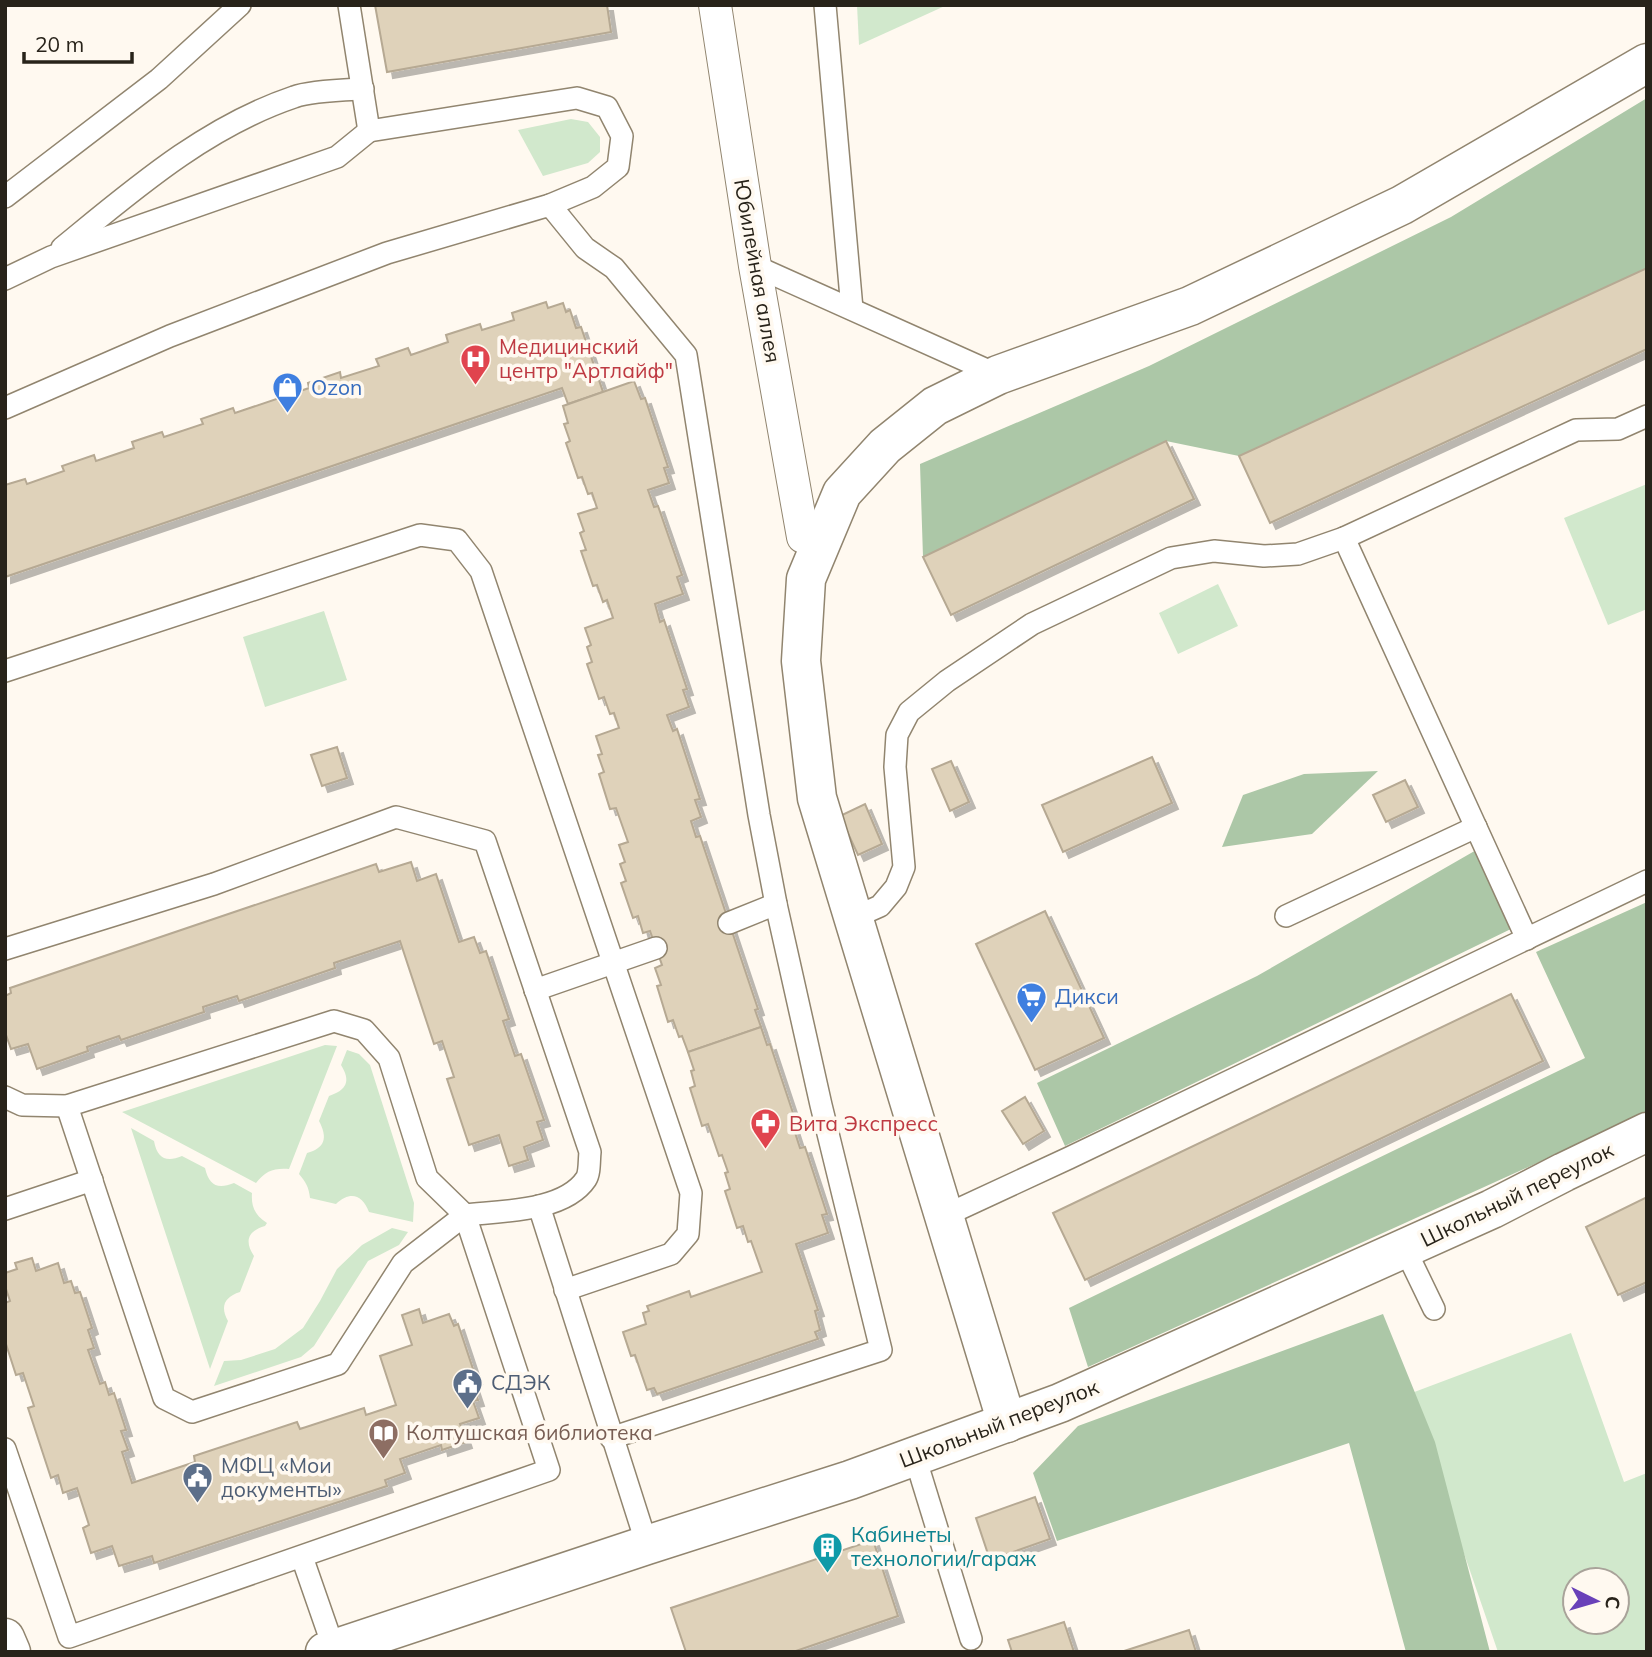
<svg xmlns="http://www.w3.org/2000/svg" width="1652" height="1657" font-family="Mulish,sans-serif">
<defs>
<filter id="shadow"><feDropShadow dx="6" dy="6" stdDeviation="0" flood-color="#0004"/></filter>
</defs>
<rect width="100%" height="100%" fill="#fff9f0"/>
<g fill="#d1e8cc" fill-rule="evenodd">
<path d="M857 5H947L859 45Z"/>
<path d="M571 119 588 122 600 137V152L588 163 543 176 518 130Z"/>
<path d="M1647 484V609L1608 625 1564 518Z"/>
<path d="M1218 584 1238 626 1178 654 1159 613Z"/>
<path d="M324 611 347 680 265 707 243 637Z"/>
<path d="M325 1045 337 1046 289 1169C273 1168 266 1171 256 1183L122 1112Z"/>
<path d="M347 1050 359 1054 370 1065 414 1203 413 1222 369 1212C362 1194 350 1191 336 1204L310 1198C309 1188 306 1182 299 1174L307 1153C325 1148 328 1138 319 1121L329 1096C347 1090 351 1081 341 1065Z"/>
<path d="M131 1128 154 1141C157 1158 166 1163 182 1156L205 1168C209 1185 217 1190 234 1183L252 1193C251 1207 255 1215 267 1223L265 1226C248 1231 244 1241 254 1256L240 1292C224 1297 220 1307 228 1321L210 1369Z"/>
<path d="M392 1228 408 1232 399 1245 368 1261 314 1346 301 1357 214 1386 224 1361 241 1360 275 1349 303 1328 320 1301 337 1269 362 1245Z"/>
<path d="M1571 1333 1624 1482 1647 1473V1652H1498L1409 1394ZM1575 1580H1617V1622H1575Z"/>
</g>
<g fill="#acc7a7">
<path d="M1647 98V268L1239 456 1166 441 923 557 920 464 1149 366 1451 217Z"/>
<path d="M1378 771 1312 834 1222 847 1243 795 1304 774Z"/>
<path d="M1478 849 1515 927 1065 1146 1037 1083 1257 976Z"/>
<path d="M1647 902V1113L1088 1367 1069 1308 1585 1058 1536 952Z"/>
<path d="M1383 1314 1435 1442 1490 1652H1406L1349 1443 1057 1541 1033 1473 1078 1426Z"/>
</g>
<g fill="#dfd2ba" stroke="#b6a993" stroke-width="2" filter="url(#shadow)">
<path d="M375 5H607L611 32 387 72Z"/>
<path d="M1647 268V349L1270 523 1239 456Z"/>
<path d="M546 302 548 308 563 303 566 312 570 310 576 328 581 327 603 392 568 404 562 388 5 577V485L25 479 27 484 64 471 62 466 94 455 96 461 134 448 132 442 162 432 164 437 203 424 201 419 233 408 235 413 309 388 308 383 340 372 341 378 379 366 376 359 408 348 411 355 448 342 446 335 480 324 482 330 514 320 512 313Z"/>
<path d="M634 381 641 399 645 398 668 467 664 468 669 483 648 490 654 507 658 506 682 575 677 577 683 594 655 604 660 622 664 620 687 689 683 690 689 707 667 715 673 731 677 729 700 799 695 800 701 817 691 821 696 837 700 836 758 1009 755 1010 761 1027 688 1052 682 1036 679 1037 673 1020 668 1022 657 986 661 985 655 968 662 965 650 931 643 933 638 916 633 918 621 883 626 881 620 864 625 862 619 845 628 842 616 808 610 809 599 774 604 772 598 755 602 754 596 736 619 728 614 713 610 714 604 697 599 699 587 664 592 662 587 647 591 645 585 628 613 618 607 600 603 602 597 585 593 586 581 551 586 550 580 533 584 531 578 514 597 508 592 493 588 494 582 477 578 478 566 443 570 441 564 424 568 423 563 406Z"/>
<path d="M1166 441 1194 499 951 615 923 557Z"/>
<path d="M337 747 347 778 322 786 311 755Z"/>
<path d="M1152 757 1172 803 1063 852 1042 805Z"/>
<path d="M951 761 969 802 950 811 932 769Z"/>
<path d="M1405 780 1418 807 1386 822 1373 795Z"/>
<path d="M865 804 882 844 858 855 840 816Z"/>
<path d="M411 862 417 881 436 874 459 942 474 937 480 953 486 951 509 1019 503 1021 515 1056 521 1054 544 1120 537 1122 543 1140 524 1147 528 1160 509 1166 499 1135 469 1145 447 1079 454 1077 442 1041 434 1044 400 941 334 963 335 968 239 1001 237 996 203 1007 204 1012 121 1040 119 1036 87 1047 88 1051 37 1069 28 1044 11 1049 5 1032V996L11 993 10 988 376 864 379 872Z"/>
<path d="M1045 911 1104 1038 1035 1070 976 944Z"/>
<path d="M1511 994 1543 1061 1085 1280 1053 1213Z"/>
<path d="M761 1027 767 1045 770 1044 793 1113 789 1114 800 1148 805 1147 827 1214 822 1215 828 1233 796 1244 818 1310 815 1311 820 1330 815 1332 818 1339 657 1394 654 1388 647 1390 635 1355 631 1356 623 1332 646 1324 643 1313 649 1311 647 1306 689 1291 691 1297 762 1272 751 1241 748 1242 743 1226 737 1228 725 1191 730 1189 725 1173 728 1172 722 1155 719 1156 708 1124 702 1126 690 1088 695 1086 691 1071 694 1070 688 1052Z"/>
<path d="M1025 1097 1044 1131 1023 1144 1002 1111Z"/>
<path d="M1647 1197V1282L1618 1295 1586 1227Z"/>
<path d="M32 1258 36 1271 58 1263 64 1283 71 1281 75 1293 80 1292 92 1328 88 1330 94 1348 88 1350 100 1384 105 1382 109 1395 114 1393 126 1430 121 1431 128 1450 122 1452 132 1483 195 1462 194 1456 297 1422 300 1429 364 1408 366 1415 396 1405 380 1356 412 1345 402 1315 419 1309 423 1323 449 1314 454 1326 458 1324 476 1378 471 1379 478 1400 473 1401 479 1418 460 1424 466 1442 442 1450 441 1445 400 1459 405 1473 385 1480 387 1486 154 1563 152 1556 119 1566 112 1546 91 1553 83 1528 89 1525 77 1488 63 1493 58 1475 51 1478 28 1408 34 1406 23 1373 16 1375 5 1341V1303L10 1301 5 1286V1273L17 1269 15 1263Z"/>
<path d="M1035 1497 1050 1539 990 1560 976 1518Z"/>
<path d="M873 1540 898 1616 793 1652H686L671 1608Z"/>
<path d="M1064 1622 1074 1652H1012L1008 1640Z"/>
<path d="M1189 1630 1196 1652H1121Z"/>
</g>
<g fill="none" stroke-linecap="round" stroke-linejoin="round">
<defs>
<g id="service">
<path d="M349 5 369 131 577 98 607 107 622 136 618 167 593 187 550 205"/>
<path d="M825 5 852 309"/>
<path d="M5 197 159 79 240 5"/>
<path d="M62 248C133 190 205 127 294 97 310 91 344 90 363 89"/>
<path d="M755 266 998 375"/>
<path d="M5 279 51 257 337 157 369 131"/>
<path d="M5 408 170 336 387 253 550 205 585 248 614 268 686 355 759 815 776 904 821 1105 881 1350 611 1438"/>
<path d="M1344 538 1527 939"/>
<path d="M5 671 420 535 457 540 481 571 691 1193 688 1234 671 1254 565 1290"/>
<path d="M1286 916 1476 827"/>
<path d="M853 918 880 906 896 887 904 867 895 767 897 735 909 712 947 681 1032 624 1171 558 1214 551 1264 556 1298 554 1344 538 1576 430 1618 429 1647 416"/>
<path d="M729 923 776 904"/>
<path d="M5 949 214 884 396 817 485 841 590 1152C589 1160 590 1173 586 1179 564 1212 500 1211 465 1215L427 1178 389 1058 364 1030 334 1021 67 1106 22 1105 5 1097"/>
<path d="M535 990 656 948"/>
<path d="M539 1206 647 1545"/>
<path d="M5 1209 92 1180"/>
<path d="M944 1216 1069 1158 1647 881"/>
<path d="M1405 1249 1434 1309"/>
<path d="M5 1449 69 1637 549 1470 465 1215 403 1263 338 1364 192 1412 164 1398 67 1106"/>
<path d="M915 1457 971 1639"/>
<path d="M302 1557 334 1649"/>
</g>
<path id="pedestrian" d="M715 5 755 266 803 537"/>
<g id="minor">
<path d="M1007 1423 817 798 801 661 806 579 842 493 885 446 935 406 998 375 1190 306 1402 205 1647 63"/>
<path d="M5 1638 11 1652"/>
<path d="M325 1652 647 1545 850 1480 1060 1403 1492 1209 1564 1172 1647 1132"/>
</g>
</defs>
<use href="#service" stroke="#91856f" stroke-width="24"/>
<use href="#pedestrian" stroke="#91856f" stroke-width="34"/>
<use href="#minor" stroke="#91856f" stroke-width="41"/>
<use href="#service" stroke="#fff" stroke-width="21"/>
<use href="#pedestrian" stroke="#fff" stroke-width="32"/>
<use href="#minor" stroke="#fff" stroke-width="38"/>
</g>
<defs>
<symbol id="hospital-pin" viewBox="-11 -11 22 30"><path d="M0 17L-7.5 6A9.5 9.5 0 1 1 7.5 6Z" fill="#e0444e" stroke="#fff9f0"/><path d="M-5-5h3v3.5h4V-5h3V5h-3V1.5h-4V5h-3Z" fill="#fff"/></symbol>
<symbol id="shop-pin" viewBox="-11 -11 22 30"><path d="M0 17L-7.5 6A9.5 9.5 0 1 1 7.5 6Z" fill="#3f7fe0" stroke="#fff9f0"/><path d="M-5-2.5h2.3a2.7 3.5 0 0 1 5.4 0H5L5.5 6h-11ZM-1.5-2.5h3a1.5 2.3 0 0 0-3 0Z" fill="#fff"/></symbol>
<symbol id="supermarket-pin" viewBox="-11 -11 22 30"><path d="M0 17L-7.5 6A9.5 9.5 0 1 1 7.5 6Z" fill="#3f7fe0" stroke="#fff9f0"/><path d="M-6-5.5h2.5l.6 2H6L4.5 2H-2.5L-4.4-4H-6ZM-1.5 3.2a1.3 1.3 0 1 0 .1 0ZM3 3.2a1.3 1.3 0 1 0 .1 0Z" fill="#fff"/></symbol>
<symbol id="pharmacy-pin" viewBox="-11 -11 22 30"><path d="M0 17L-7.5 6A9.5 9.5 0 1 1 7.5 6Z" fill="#e0444e" stroke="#fff9f0"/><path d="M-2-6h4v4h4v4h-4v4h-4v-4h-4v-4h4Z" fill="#fff"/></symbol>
<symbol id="civic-pin" viewBox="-11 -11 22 30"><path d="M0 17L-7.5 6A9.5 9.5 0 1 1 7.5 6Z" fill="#5c6f8a" stroke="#fff9f0"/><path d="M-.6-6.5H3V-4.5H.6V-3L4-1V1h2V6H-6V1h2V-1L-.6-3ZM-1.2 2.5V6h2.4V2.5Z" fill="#fff"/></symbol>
<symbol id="library-pin" viewBox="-11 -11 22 30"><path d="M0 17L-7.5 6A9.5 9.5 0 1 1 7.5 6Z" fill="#8d6e63" stroke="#fff9f0"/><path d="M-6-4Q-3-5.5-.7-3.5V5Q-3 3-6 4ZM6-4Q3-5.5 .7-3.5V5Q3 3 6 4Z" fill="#fff"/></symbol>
<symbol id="building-pin" viewBox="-11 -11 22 30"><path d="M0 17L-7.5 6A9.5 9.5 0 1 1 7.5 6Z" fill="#0f9aa8" stroke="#fff9f0"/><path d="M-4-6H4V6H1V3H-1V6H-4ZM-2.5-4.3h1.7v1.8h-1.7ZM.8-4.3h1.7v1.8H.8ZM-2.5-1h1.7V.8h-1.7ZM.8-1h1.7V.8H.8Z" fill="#fff"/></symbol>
</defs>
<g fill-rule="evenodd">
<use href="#hospital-pin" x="458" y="342" width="35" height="47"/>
<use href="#shop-pin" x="270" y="370" width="35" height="47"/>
<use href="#supermarket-pin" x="1014" y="980" width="35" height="47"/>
<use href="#pharmacy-pin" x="748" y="1106" width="35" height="47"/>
<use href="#civic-pin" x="450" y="1366" width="35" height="47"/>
<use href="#library-pin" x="366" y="1416" width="35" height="47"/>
<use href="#civic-pin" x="180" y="1460" width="35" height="47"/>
<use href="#building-pin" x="810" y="1530" width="35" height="47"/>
</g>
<g text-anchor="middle" stroke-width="7" stroke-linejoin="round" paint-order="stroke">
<g font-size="21" fill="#28231a" stroke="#fff9f0">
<text transform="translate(757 271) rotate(80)" y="7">Юбилейная аллея</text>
<text transform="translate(1517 1195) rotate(-26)" y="7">Школьный переулок</text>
<text transform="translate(999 1424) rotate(-21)" y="7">Школьный переулок</text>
</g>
<g font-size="21" fill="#be3a42" stroke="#fff9f0" text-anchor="start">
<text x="499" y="354">Медицинский<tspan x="499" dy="24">центр "Артлайф"</tspan></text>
<text x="789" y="1131">Вита Экспресс</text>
</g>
<g font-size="21" fill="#366cbe" stroke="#fff9f0" text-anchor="start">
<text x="311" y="395">Ozon</text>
<text x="1055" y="1004">Дикси</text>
</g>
<g font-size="21" fill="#4e5e75" stroke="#fff9f0" text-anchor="start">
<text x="491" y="1390">СДЭК</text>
<text x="221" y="1473">МФЦ «Мои<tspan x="221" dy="24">документы»</tspan></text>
</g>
<g font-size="21" fill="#785e54" stroke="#fff9f0" text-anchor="start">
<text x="406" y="1440">Колтушская библиотека</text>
</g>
<g font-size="21" fill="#0d838f" stroke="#fff9f0" text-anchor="start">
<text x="851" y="1542">Кабинеты<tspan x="851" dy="24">технологии/гараж</tspan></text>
</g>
</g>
<rect width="1652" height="1657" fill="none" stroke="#28231a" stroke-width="14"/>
<g transform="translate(1596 1601) rotate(95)"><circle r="33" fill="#fff9f0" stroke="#a9a39a" stroke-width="2"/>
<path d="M0-5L12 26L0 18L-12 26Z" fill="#6941b9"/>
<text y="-10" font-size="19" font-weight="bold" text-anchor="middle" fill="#28231a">С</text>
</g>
<path d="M24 52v10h108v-10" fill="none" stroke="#28231a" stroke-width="3.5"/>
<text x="35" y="52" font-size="21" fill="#28231a" stroke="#fff9f0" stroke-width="5" paint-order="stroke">20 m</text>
</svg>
